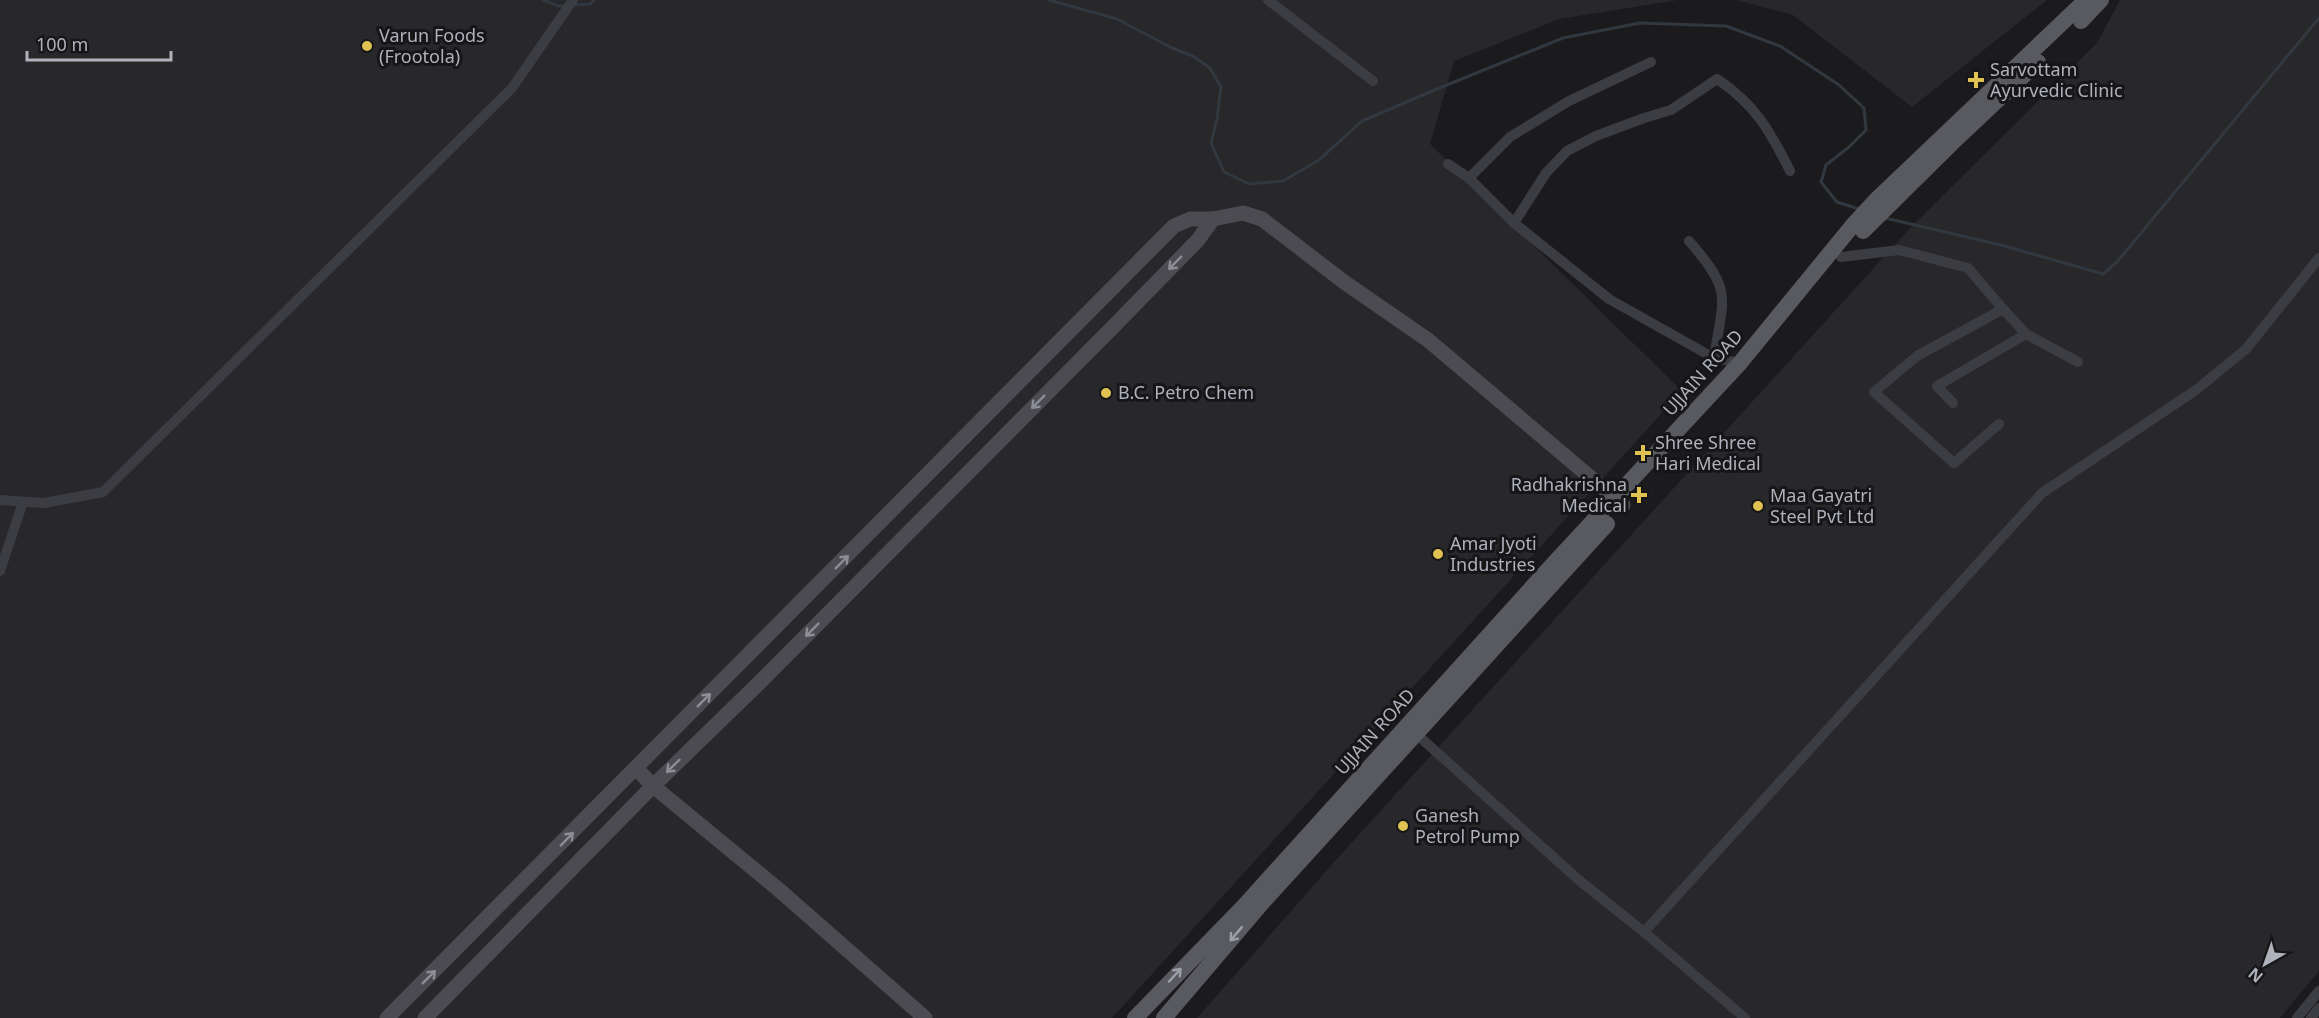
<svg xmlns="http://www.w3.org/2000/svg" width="2319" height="1018" font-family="'Noto Sans',sans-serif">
<rect width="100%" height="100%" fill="#1b1b1d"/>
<g fill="#28272a">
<path d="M0 0H1678L1559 19 1454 61 1430 144 1682 391 1112 1018H0Z"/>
<path d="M1736 0H2047L1912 107 1793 15Z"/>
<path d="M2120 0H2319V971L2280 1018H1197L1335 861 1911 227 2097 43Z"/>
</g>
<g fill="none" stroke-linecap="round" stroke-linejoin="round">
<g stroke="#323840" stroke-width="3">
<path d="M543 0 558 6H564"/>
<path d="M1049 0 1117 19 1172 48 1193 56 1210 68 1221 87 1217 119 1211 143 1224 172 1249 184 1283 181 1319 160 1362 121 1432 91 1563 38 1640 23 1726 26 1780 46 1839 85 1864 108 1866 130 1849 147 1826 165 1821 182 1837 202 1859 209"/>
<path d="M574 5 590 4 594 0"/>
<path d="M1885 218 2001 245 2103 274 2117 262 2319 18"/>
</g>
<g stroke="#3c3d42" stroke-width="10">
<path d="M1268 0 1373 81"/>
<path d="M1448 164 1469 178 1514 223 1609 299 1714 358 1740 363"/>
<path d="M1469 178 1510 137 1569 101 1651 62"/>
<path d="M1514 223 1546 173 1567 151 1596 136 1644 118 1671 110 1717 79C1755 104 1770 131 1790 171"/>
<path d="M1689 241C1734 292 1723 297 1714 358"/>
<path d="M1841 257 1899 250 1968 268 2003 309 1917 356 1874 392 1954 463 1999 424"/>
<path d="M2003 309 2026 334 2078 362"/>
<path d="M1953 403 1937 386 2026 334"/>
<path d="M0 500 44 503 103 492 512 88 573 0"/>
<path d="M0 571 23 502"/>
<path d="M1412 730 1580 881 1644 932 1745 1018"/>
<path d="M1644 932 2042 493 2196 390 2246 349 2319 258"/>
<path d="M2297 1018 2319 991"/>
<path d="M2311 1018 2319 1008"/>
</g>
<g stroke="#4b4b51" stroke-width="15">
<path d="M636 768 653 786 778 889 925 1018"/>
<path d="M387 1018 1174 226 1190 219H1213L1243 213 1262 219 1344 282 1428 340 1623 505"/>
<path d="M425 1018 653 786 758 684 1108 332 1198 240 1213 219"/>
</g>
<g stroke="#595960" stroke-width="16">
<path d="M2081 21 2101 0"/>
<path d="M1863 231 1952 143 2038 62"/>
<path d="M1135 1018 1244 906 1555 562 1740 363 1853 225 1877 199 2086 0"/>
<path d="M1164 1018 1261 904 1607 524"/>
</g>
</g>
<defs><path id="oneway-shaft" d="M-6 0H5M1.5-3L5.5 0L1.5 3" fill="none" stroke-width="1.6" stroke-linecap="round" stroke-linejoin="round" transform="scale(1.5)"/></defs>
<g stroke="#8c8d96">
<use href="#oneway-shaft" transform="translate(1175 263) rotate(134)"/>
<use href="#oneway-shaft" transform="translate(1038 402) rotate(135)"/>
<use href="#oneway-shaft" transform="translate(842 562) rotate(-45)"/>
<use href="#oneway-shaft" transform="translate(812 630) rotate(135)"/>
<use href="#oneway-shaft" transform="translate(704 700) rotate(-45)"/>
<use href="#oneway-shaft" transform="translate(673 766) rotate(136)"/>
<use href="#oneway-shaft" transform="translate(567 839) rotate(-46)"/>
<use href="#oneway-shaft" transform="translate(429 977) rotate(-45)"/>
</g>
<g stroke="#9e9fa9">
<use href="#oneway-shaft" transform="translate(1236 934) rotate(130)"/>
<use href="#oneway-shaft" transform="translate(1175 975) rotate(-47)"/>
</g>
<g fill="#dfc251" stroke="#161618" stroke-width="2">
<circle cx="367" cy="46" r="6"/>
<path d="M1973 71h6v6h6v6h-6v6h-6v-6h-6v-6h6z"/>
<circle cx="1106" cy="393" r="6"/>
<path d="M1640 444h6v6h6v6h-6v6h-6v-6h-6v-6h6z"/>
<path d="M1636 486h6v6h6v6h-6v6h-6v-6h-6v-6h6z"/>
<circle cx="1758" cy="506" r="6"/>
<circle cx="1438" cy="554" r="6"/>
<circle cx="1403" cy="826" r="6"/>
</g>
<g text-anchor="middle" stroke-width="6" stroke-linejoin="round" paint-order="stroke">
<g font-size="18" fill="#afb1bb" stroke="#161618" text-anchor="start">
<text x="379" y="42">Varun Foods<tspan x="379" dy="21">(Frootola)</tspan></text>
<text x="1990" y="76">Sarvottam<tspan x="1990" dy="21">Ayurvedic Clinic</tspan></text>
<text x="1118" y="399">B.C. Petro Chem</text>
<text x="1655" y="449">Shree Shree<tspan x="1655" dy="21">Hari Medical</tspan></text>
<text x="1627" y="491" text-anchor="end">Radhakrishna<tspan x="1627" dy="21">Medical</tspan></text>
<text x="1770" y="502">Maa Gayatri<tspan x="1770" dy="21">Steel Pvt Ltd</tspan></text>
<text x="1450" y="550">Amar Jyoti<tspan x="1450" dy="21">Industries</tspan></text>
<text x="1415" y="822">Ganesh<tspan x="1415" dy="21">Petrol Pump</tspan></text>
</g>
<g font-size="18" fill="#afb1bb" stroke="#161618">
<text transform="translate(1703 373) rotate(-48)" y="6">UJJAIN ROAD</text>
<text transform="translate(1375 732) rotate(-48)" y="6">UJJAIN ROAD</text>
</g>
</g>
<g transform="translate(2265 964) rotate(220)" stroke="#161618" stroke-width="4.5" paint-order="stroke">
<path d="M0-4.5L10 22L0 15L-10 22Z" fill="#afb1bb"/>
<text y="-9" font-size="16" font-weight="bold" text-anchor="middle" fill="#afb1bb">N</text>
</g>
<path d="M27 51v9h144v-9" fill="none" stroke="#afb1bb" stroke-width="3"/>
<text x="36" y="51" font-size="18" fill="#afb1bb" stroke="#161618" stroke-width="4.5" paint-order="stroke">100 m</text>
</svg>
